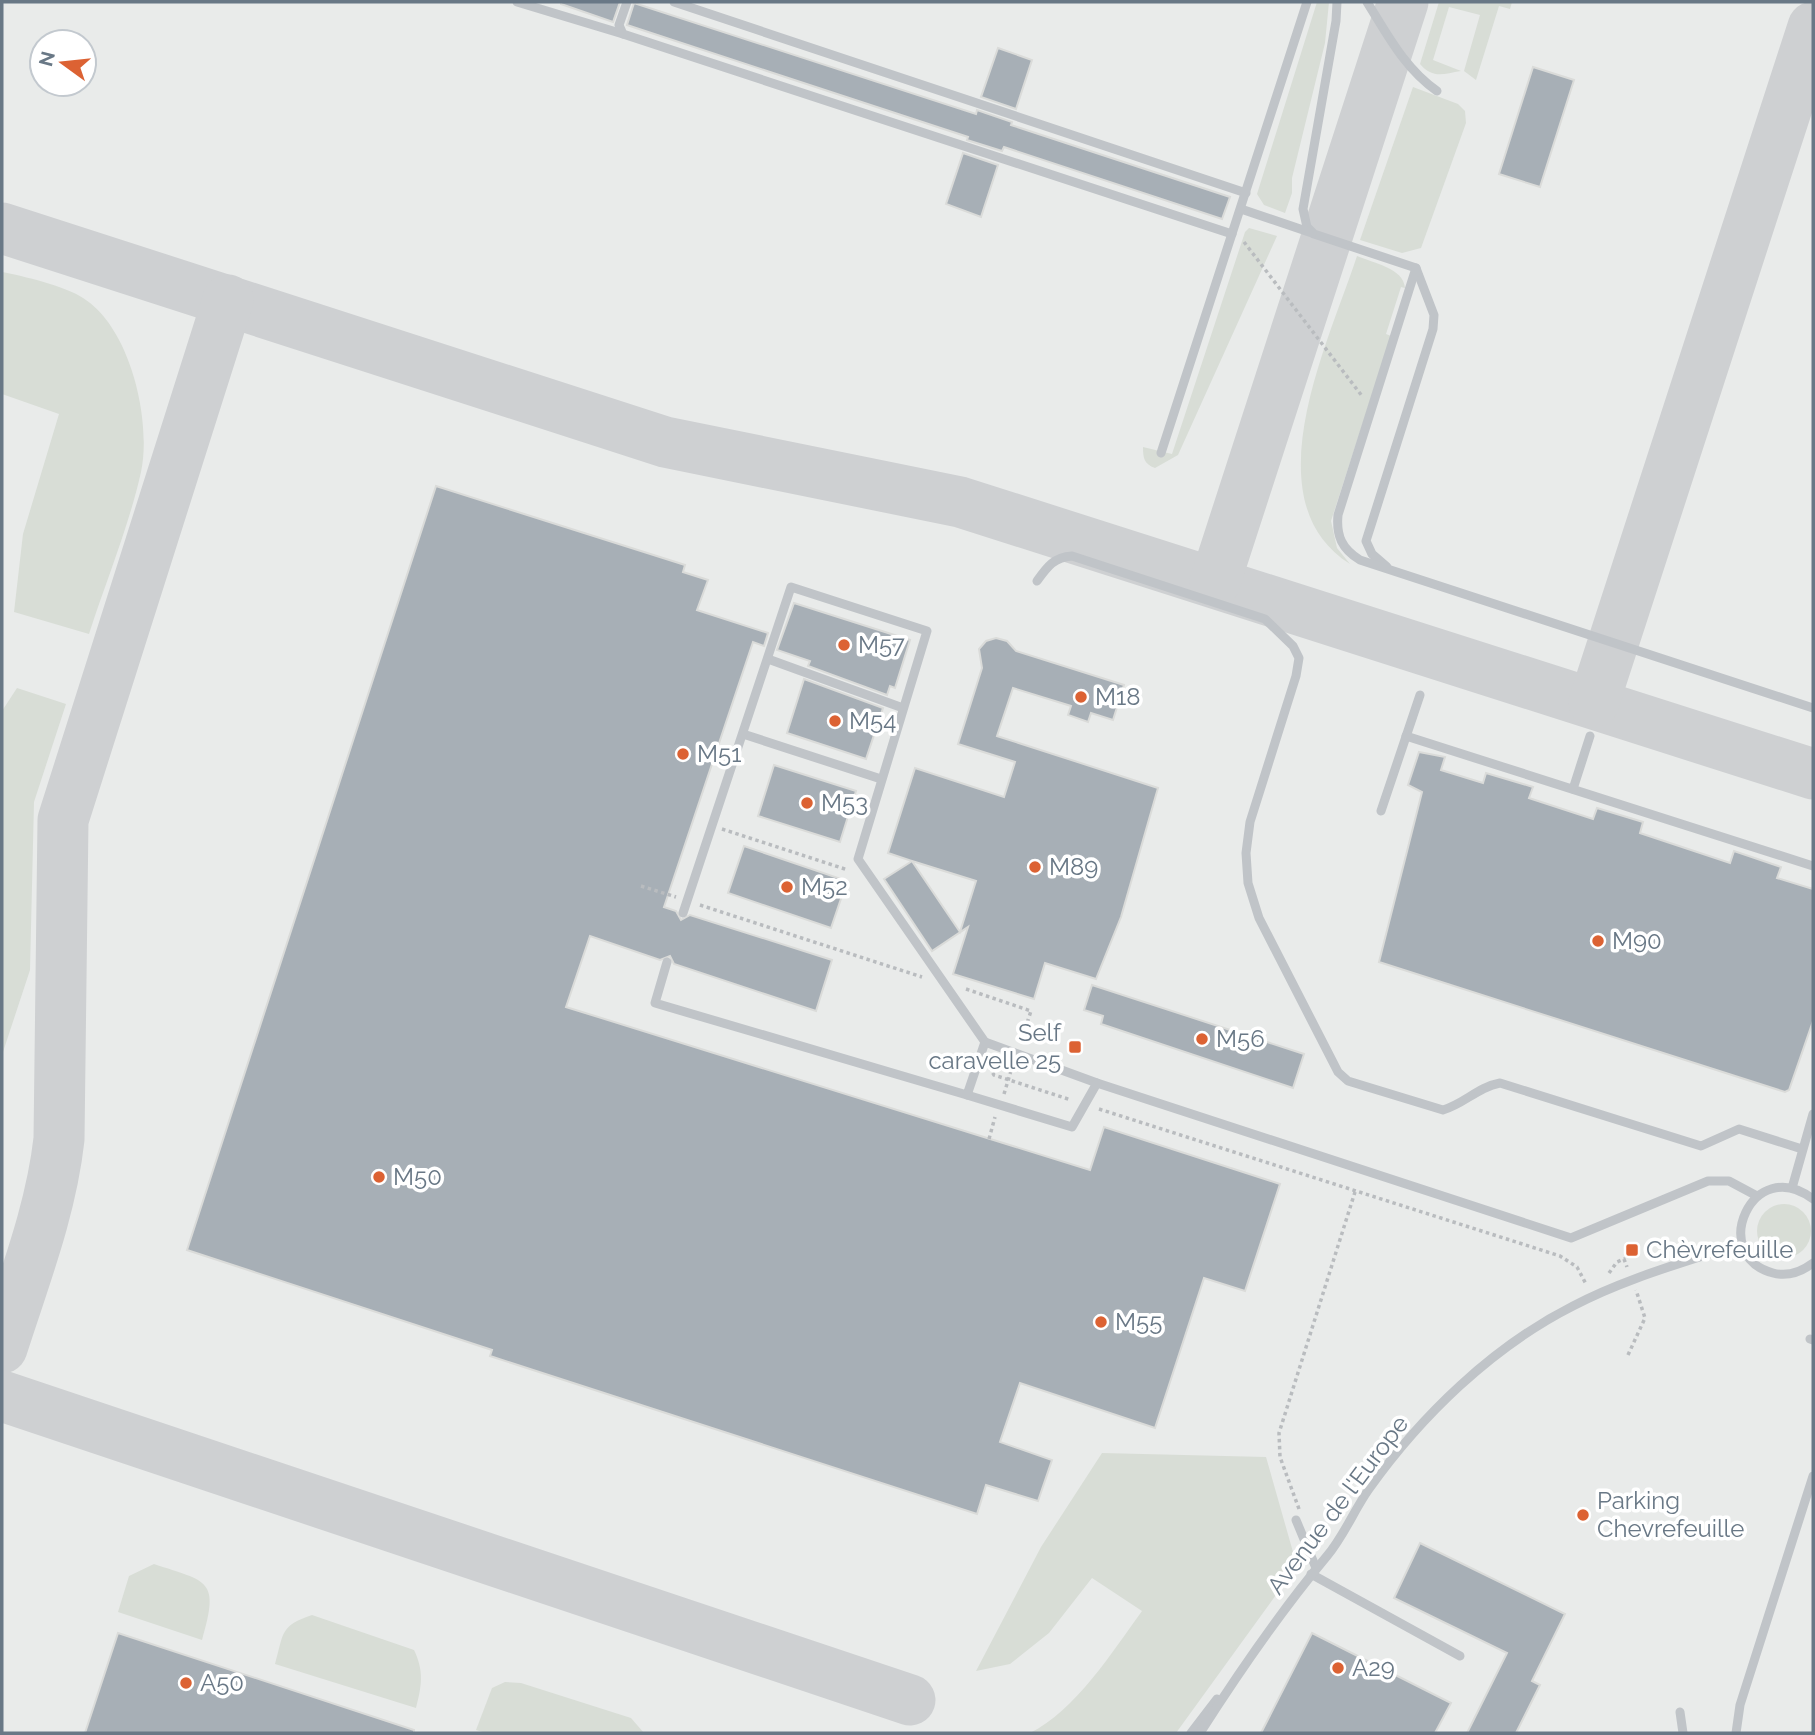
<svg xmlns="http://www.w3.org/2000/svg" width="1815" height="1735" font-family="Raleway,sans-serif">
<rect width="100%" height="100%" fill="#f9f9f6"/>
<path fill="#e9ebea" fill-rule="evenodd" d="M2 2H1813V1733H2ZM42 42H84V84H42Z"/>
<g fill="#d8ddd6">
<path d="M1317 2H1329L1325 43 1292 178V193L1285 213 1264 205 1257 194Z"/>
<path d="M1439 2H1512L1510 9 1499 6 1476 80 1464 71 1480 15 1449 7 1433 60 1461 71C1443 74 1433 79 1420 64Z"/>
<path d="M1413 87 1458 104 1465 111 1466 123 1421 248 1402 253 1360 240Z"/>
<path d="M1249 228 1277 236 1178 455 1155 468C1144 464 1143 458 1143 447L1172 454 1245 232Z"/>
<path d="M1357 256C1373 263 1404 268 1405 288L1401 287 1386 334 1391 336 1331 521 1337 548 1350 564C1250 501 1329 342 1357 256Z"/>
<path d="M2 272C23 276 65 286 83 298 130 327 152 420 141 472 129 526 106 581 89 634L14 612 23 534 59 414 2 394Z"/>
<path d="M17 688 66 704 34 802 30 970 2 1055V711Z"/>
<circle cx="1784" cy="1231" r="27"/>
<path d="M1102 1453 1266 1457 1297 1566 1176 1733H1030C1075 1711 1113 1651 1142 1611L1092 1578 1049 1633 1010 1664 976 1671 1041 1547Z"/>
<path d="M154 1564C208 1582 220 1579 202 1640L118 1612 129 1576Z"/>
<path d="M312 1615 414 1650C424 1671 422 1685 416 1708L275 1664C284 1632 280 1626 312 1615Z"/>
<path d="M505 1682 521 1683 631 1718 644 1733H486L476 1730 492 1688Z"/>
</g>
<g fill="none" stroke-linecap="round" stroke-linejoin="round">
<g stroke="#ced0d2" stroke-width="51">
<path d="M2 228 665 442 960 502 1813 774"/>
<path d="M1215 582 1403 2"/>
<path d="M1594 702 1813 27"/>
<path d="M2 1348C24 1279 51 1211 59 1139L63 820 228 300"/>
<path d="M2 1396 910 1700"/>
</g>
</g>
<g fill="#a7afb6" stroke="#dadbd9" stroke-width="2" fill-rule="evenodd">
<path d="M561 2H620L613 22 561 4Z"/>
<path d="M634 3 976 114 977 110 1012 122 1011 125 1230 197 1222 219 1004 147 1002 151 967 140 968 137 627 25Z"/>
<path d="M998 48 1032 60 1016 109 981 97Z"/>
<path d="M1533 67 1574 80 1540 187 1499 174Z"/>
<path d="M963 153 998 165 981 217 946 204Z"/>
<path d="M436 486 685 565 683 572 708 580 697 610 768 633 764 646 753 642 664 907 676 911 681 920 690 915 832 960 816 1011 674 964 670 956 660 960 590 936 566 1007 1090 1170 1104 1127 1280 1184 1245 1291 1204 1278 1155 1428 1020 1383 1000 1442 1052 1460 1038 1501 986 1485 977 1514 490 1356 492 1350 187 1250Z"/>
<path d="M794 603 910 640 895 688 890 686 887 695 808 666 810 661 777 650Z"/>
<path d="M996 638 1007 641 1016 651 1124 685 1113 720 1091 713 1088 722 1068 715 1071 706 1013 688 997 736 1158 788 1121 917 1096 979 1045 963 1034 999 953 974 968 927 932 951 884 879 912 861 888 853 915 768 1004 797 1015 762 958 744 982 668 979 649 986 641ZM912 861 976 881 960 932Z"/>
<path d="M804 679 883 708 866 759 787 733Z"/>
<path d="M1419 752 1445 757 1441 770 1483 783 1486 773 1533 787 1529 798 1593 819 1597 808 1643 822 1640 833 1730 863 1734 851 1781 867 1777 878 1813 889V1021L1789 1090 1785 1092 1379 962 1422 792 1408 785Z"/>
<path d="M774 765 856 791 840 842 758 816Z"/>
<path d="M744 846 847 881 831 928 728 893Z"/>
<path d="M1092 985 1304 1054 1293 1088 1101 1024 1103 1016 1084 1010Z"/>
<path d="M1420 1543 1565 1614 1532 1681 1540 1685 1516 1733H1467L1507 1653 1394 1598Z"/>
<path d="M118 1633 414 1730V1733H85Z"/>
<path d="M1312 1633 1451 1703 1435 1733H1261Z"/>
</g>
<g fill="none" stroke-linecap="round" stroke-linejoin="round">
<g stroke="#b9bcbf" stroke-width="3.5" stroke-dasharray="3.5 3.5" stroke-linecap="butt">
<path d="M1244 242 1362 396"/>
<path d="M722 829 848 870"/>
<path d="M641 886 676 897"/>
<path d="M700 905 922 977"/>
<path d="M966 989 1031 1011 1021 1041"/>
<path d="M989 1067 994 1075 1071 1100"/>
<path d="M1004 1094 1013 1064"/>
<path d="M1099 1109 1560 1256 1577 1267 1586 1284"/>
<path d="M989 1139 995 1117"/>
<path d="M1609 1273 1617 1262 1624 1259 1627 1267"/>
<path d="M1628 1355 1645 1318 1636 1290"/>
<path d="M1299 1509 1280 1457 1279 1433 1355 1192"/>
</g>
<g stroke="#c0c4c8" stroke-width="9">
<path d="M517 2 623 34"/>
<path d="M627 2 619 25 623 34 1232 234"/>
<path d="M674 2 1246 193"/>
<path d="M1337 2 1336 21 1303 209 1307 227 1314 234 1416 268 1434 315 1433 329 1366 541 1372 554 1387 567"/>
<path d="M1367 2C1387 34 1405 69 1437 91"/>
<path d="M1241 209 1312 233"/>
<path d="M1416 268 1338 515C1336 536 1342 549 1360 560L1813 708"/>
<path d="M1161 453 1307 2"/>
<path d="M1037 581C1047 567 1054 557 1072 556L1265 619 1293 646 1299 658 1296 676 1250 822 1246 853 1248 883 1259 918 1338 1072 1348 1081 1443 1110C1464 1104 1478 1087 1500 1083L1701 1146 1739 1129 1802 1149"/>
<path d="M768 659 903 708"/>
<path d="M743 734 881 779"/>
<path d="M1406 736 1813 866"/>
<path d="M1573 789 1590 736"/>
<path d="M1381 811 1420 695"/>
<path d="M667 962 655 1003 967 1095 985 1042 858 859 927 631 791 587 683 913"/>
<path d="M985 1042 1097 1083 1571 1238 1708 1181H1729L1757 1196"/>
<path d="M967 1095 1072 1127 1097 1083"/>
<path d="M1792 1188 1813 1114"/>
<path d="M1813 1199C1752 1153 1708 1256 1773 1273 1788 1277 1801 1272 1813 1263"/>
<path d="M1810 1339 1813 1340"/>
<path d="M1296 1520 1316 1568"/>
<path d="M1311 1574 1460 1656"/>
<path d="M1680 1712 1683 1733"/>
<path d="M1191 1733 1217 1699"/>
<path d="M1200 1733C1239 1672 1280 1612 1327 1556 1344 1536 1354 1510 1369 1489 1421 1416 1492 1347 1573 1306 1626 1278 1686 1262 1742 1243"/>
<path d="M1736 1733 1740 1705 1813 1476"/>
</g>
</g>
<g fill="#dc6233" stroke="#fff" stroke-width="2.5">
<circle cx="844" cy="645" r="7"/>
<circle cx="1081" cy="697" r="7"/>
<circle cx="835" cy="721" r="7"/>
<circle cx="683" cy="754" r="7"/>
<circle cx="807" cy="803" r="7"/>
<circle cx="1035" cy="867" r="7"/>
<circle cx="787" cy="887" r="7"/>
<circle cx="1598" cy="941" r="7"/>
<circle cx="1202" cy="1039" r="7"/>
<rect x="1068" y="1040" width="14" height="14" rx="3.5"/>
<circle cx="379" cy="1177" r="7"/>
<rect x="1625" y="1243" width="14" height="14" rx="3.5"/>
<circle cx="1101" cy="1322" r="7"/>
<circle cx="1583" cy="1515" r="7"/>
<circle cx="1338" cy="1668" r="7"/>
<circle cx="186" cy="1683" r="7"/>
</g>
<g text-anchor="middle" stroke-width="7" stroke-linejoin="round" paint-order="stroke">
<g font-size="24" fill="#697886" stroke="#fff" text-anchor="start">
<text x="858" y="653">M57</text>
<text x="1095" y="705">M18</text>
<text x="849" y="729">M54</text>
<text x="697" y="762">M51</text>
<text x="821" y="811">M53</text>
<text x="1049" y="875">M89</text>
<text x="801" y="895">M52</text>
<text x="1612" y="949">M90</text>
<text x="1061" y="1041" text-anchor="end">Self<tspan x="1061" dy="28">caravelle 25</tspan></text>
<text x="1216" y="1047">M56</text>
<text x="393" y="1185">M50</text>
<text x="1646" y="1258">Chèvrefeuille</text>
<text x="1115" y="1330">M55</text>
<text x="1597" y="1509">Parking<tspan x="1597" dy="28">Chevrefeuille</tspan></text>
<text x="1352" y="1676">A29</text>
<text x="200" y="1691">A50</text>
</g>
<g font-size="24" fill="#697886" stroke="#fff">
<text transform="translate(1338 1505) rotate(-53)" y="8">Avenue de l'Europe</text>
</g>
</g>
<rect width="1815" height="1735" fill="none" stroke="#697886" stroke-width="7"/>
<g transform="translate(63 63) rotate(285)"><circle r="33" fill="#ffffff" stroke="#c3c9cf" stroke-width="2"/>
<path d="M0-5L12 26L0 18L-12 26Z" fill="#dc6233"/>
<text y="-10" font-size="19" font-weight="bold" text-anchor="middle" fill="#697886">N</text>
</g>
</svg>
